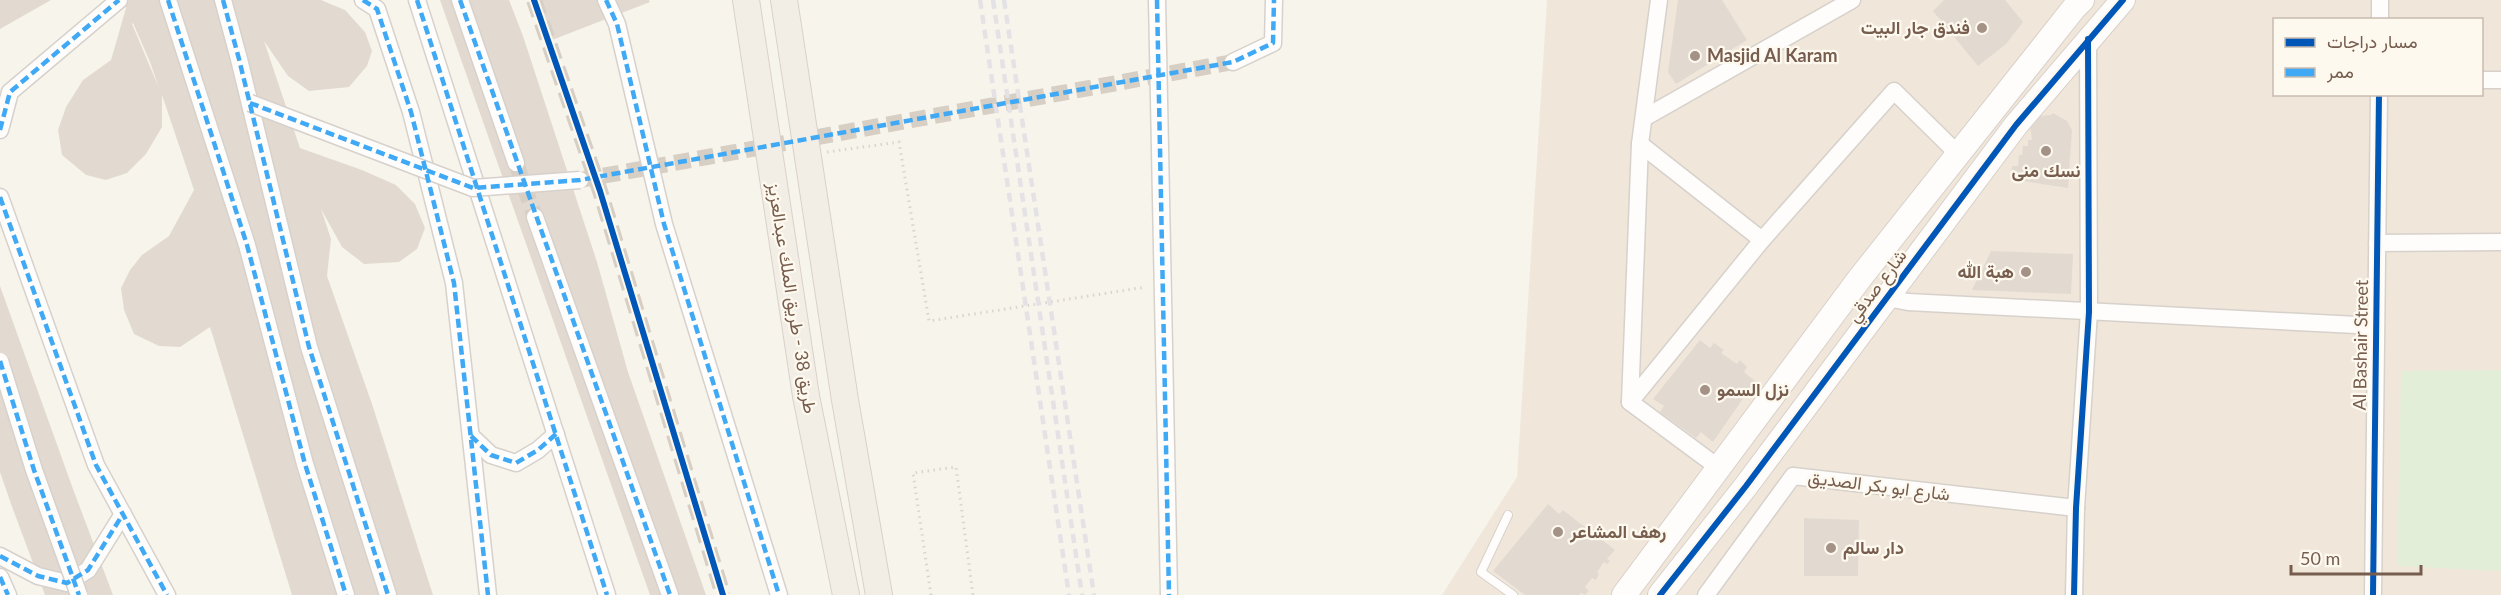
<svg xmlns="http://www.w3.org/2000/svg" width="2501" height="595" font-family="Lato,Vazirmatn,sans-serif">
<rect width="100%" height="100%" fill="#f7f4ec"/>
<path fill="#f0e7da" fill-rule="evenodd" d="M1547 0H2501V595H1442L1517 477ZM2274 20H2482V94H2274Z"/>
<path fill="#e3eed8" d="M2501 370V571L2397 566 2401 371Z"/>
<g fill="#e2dad1" fill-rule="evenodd">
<path d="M0 0H51L0 29Z"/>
<path d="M122 0H321L345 10 365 32 372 51 367 66 349 87 309 91 288 76 264 41 300 148 362 170 396 185 415 204 425 228 417 249 399 262 364 264 342 247 321 209 331 239 327 276 372 404 433 595H292L210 327 180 347 159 346 134 334 124 310 121 288 130 270 142 255 169 236 194 190 162 95V127L146 154 127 173 106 180 86 175 62 155 58 130 66 107 83 80 111 60 126 8ZM133 23 150 62 159 88 132 24Z"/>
<path d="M440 0H509L523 36 597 262 628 372 706 595H650Z"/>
<path d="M538 0H649L650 2 552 40Z"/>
<path d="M1678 0H1722L1747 40 1676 84 1668 72Z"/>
<path d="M1944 0H2005L2023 22 2006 44 1978 66 1933 11Z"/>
<path d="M2053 113 2067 121 2072 130 2068 188 2010 179 2012 166H2018L2019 155H2022L2023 146H2028V140H2032L2030 126 2040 116 2051 115Z"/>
<path d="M1991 251 2073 254 2071 294 1972 290Z"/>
<path d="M0 286 73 489 113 595H45L11 504 0 472Z"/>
<path d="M1700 340 1710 348 1714 343 1724 350 1721 353 1737 364 1740 360 1747 367 1744 372 1755 381 1713 442 1701 432 1696 438 1660 412 1664 406 1653 399Z"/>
<path d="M1548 504 1559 514 1563 510 1615 550 1607 559 1610 561 1607 564 1604 562 1597 572 1599 574 1596 580 1592 578 1585 587 1589 591 1585 595 1581 593 1579 595H1525L1493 571Z"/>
<path d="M1804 518 1859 520 1858 576H1804Z"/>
</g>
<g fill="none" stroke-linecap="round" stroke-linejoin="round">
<g stroke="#d7cec4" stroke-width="16" stroke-dasharray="16 8" stroke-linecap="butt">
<path d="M534 0 600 191 723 595"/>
<path d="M516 163 535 217"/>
<path d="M580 180 1233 62"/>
</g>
<defs>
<path id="lane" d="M1508 515 1481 572 1513 595"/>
<g id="street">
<path d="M168 0 247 245 305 464 346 595"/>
<path d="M223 0 239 59 309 347 388 595"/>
<path d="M363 0 377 9 411 112 454 283 488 595"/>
<path d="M417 0 607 595"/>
<path d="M460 0 516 163"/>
<path d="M606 0 617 24 664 224 779 595"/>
<path d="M1157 0 1169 595"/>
<path d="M2380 20V0"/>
<path d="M1233 62 1273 43 1274 0"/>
<path d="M2482 80H2501"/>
<path d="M1644 118 1852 0"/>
<path d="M0 130 10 92 119 0"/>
<path d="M1640 144 1762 240"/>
<path d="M0 197 96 465 167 595"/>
<path d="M535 217 670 595"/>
<path d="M2377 243 2501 242"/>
<path d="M1887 298 1908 302 2376 326"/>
<path d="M1630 402 1762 240 1894 91 1958 154"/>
<path d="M1630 402 1640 144 1659 0"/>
<path d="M1630 402 1719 468"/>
<path d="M471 436 491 455 516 463 538 450 556 434"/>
<path d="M0 556 38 576 67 583 88 570 123 514"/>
<path d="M0 577 8 595"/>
<path d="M1706 595 1793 476 2076 508"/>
<path d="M2074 595 2076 508 2089 312 2088 39"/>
<path d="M2373 595 2379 94"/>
</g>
<g id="secondary">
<path d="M1624 595 1860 278 2074 8 2082 0"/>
<path d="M1660 595 1746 486 2016 125 2123 0"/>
</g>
<g id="primary">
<path d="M746 0 806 396 846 595"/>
<path d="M784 0 845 400 879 595"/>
</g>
</defs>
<use href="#lane" stroke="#d7d1cb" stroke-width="10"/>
<use href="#street" stroke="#d7d1cb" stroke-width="19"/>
<use href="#secondary" stroke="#d8d1ca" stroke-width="26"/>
<use href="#primary" stroke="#d8d1ca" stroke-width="28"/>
<g stroke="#dad4cf" stroke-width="3" stroke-dasharray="1.5 4.5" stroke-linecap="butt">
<path d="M827 152 899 142 929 321 1146 287"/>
<path d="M931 595 913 473 956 467 973 595"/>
</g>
<use href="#lane" stroke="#fefdfc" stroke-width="8"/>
<use href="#street" stroke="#fefdfc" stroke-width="16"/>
<use href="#secondary" stroke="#fefdfc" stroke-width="24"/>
<use href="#primary" stroke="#f2eee6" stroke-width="26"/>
<g stroke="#e5e2e5" stroke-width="4.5" stroke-dasharray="9 6" stroke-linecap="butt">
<path d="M980 0 1069 595"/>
<path d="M993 0 1082 595"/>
<path d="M1004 0 1094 595"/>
</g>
<defs>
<g id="street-bridge">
<path d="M250 103 473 188 580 180"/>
<path d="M0 361 34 470 79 595"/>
</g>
</defs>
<use href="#street-bridge" stroke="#d7d1cb" stroke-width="19" stroke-linecap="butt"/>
<use href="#street-bridge" stroke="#fefdfc" stroke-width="16"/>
<g stroke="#3fa9f5" stroke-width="4.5" stroke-dasharray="9 4.5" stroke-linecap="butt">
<path d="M168 0 247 245 305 464 346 595"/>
<path d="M223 0 239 59 309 347 388 595"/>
<path d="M363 0 377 9 411 112 454 283 488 595"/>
<path d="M417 0 607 595"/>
<path d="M460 0 670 595"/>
<path d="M606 0 617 24 664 224 779 595"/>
<path d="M1157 0 1169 595"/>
<path d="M250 103 473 188 580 180 1233 62 1273 43 1274 0"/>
<path d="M0 130 10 92 119 0"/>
<path d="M0 197 96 465 167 595"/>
<path d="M0 361 34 470 79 595"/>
<path d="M471 436 491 455 516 463 538 450 556 434"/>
<path d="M0 556 38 576 67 583 88 570 123 514"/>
<path d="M0 577 8 595"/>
</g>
<defs>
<g id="cycleway">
<path d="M534 0 600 191 723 595"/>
<path d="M1660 595 1746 486 2016 125 2123 0"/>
<path d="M2074 595 2076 508 2089 312 2088 39"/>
<path d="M2373 595 2379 94"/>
</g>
</defs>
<use href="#cycleway" stroke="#fef9ef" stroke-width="10"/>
<use href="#cycleway" stroke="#0057b8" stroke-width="6"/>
</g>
<g fill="#a39285" stroke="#fef9ef" stroke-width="2">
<circle cx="1982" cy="28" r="6"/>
<circle cx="1695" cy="56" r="6"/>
<circle cx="2046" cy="151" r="6"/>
<circle cx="2026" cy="272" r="6"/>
<circle cx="1705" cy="390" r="6"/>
<circle cx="1558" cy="532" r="6"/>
<circle cx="1831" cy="548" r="6"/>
</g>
<g text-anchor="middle" stroke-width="4.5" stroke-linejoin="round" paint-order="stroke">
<g font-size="18" font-weight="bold" fill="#765d4d" stroke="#fef9ef" text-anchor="start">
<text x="1970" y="34" text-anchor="end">فندق جار البيت</text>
<text x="1707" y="62">Masjid Al Karam</text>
<text x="2046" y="177" text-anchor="middle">نسك منى</text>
<text x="2014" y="278" text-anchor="end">هبة الله</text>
<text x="1717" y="396">نزل السمو</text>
<text x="1570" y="538">رهف المشاعر</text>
<text x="1843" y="554">دار سالم</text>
</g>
<g font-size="18" fill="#765d4d" stroke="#fef9ef">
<text transform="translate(1877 286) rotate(-53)" y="6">شارع صدقي</text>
<text transform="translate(792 298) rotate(81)" y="6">طريق 38 - طريق الملك عبدالعزيز</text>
<text transform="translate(2361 345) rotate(-89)" y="6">Al Bashair Street</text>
<text transform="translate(1879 486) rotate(7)" y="6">شارع ابو بكر الصديق</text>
</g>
</g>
<rect x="2273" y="18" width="210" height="78" fill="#fef9ef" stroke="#c8bbae" stroke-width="1.5"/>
<rect x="2285" y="38" width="30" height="9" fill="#0057b8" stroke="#c8bbae" stroke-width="1.5"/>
<text x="2327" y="48" font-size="18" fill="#765d4d">مسار دراجات</text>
<rect x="2285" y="68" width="30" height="9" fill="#3fa9f5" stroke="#c8bbae" stroke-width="1.5"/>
<text x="2327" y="78" font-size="18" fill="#765d4d">ممر</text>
<path d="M2291 565v9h130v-9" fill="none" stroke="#765d4d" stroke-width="3"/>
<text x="2300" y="565" font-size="18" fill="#765d4d" stroke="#fef9ef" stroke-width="4.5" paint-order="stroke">50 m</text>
</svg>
